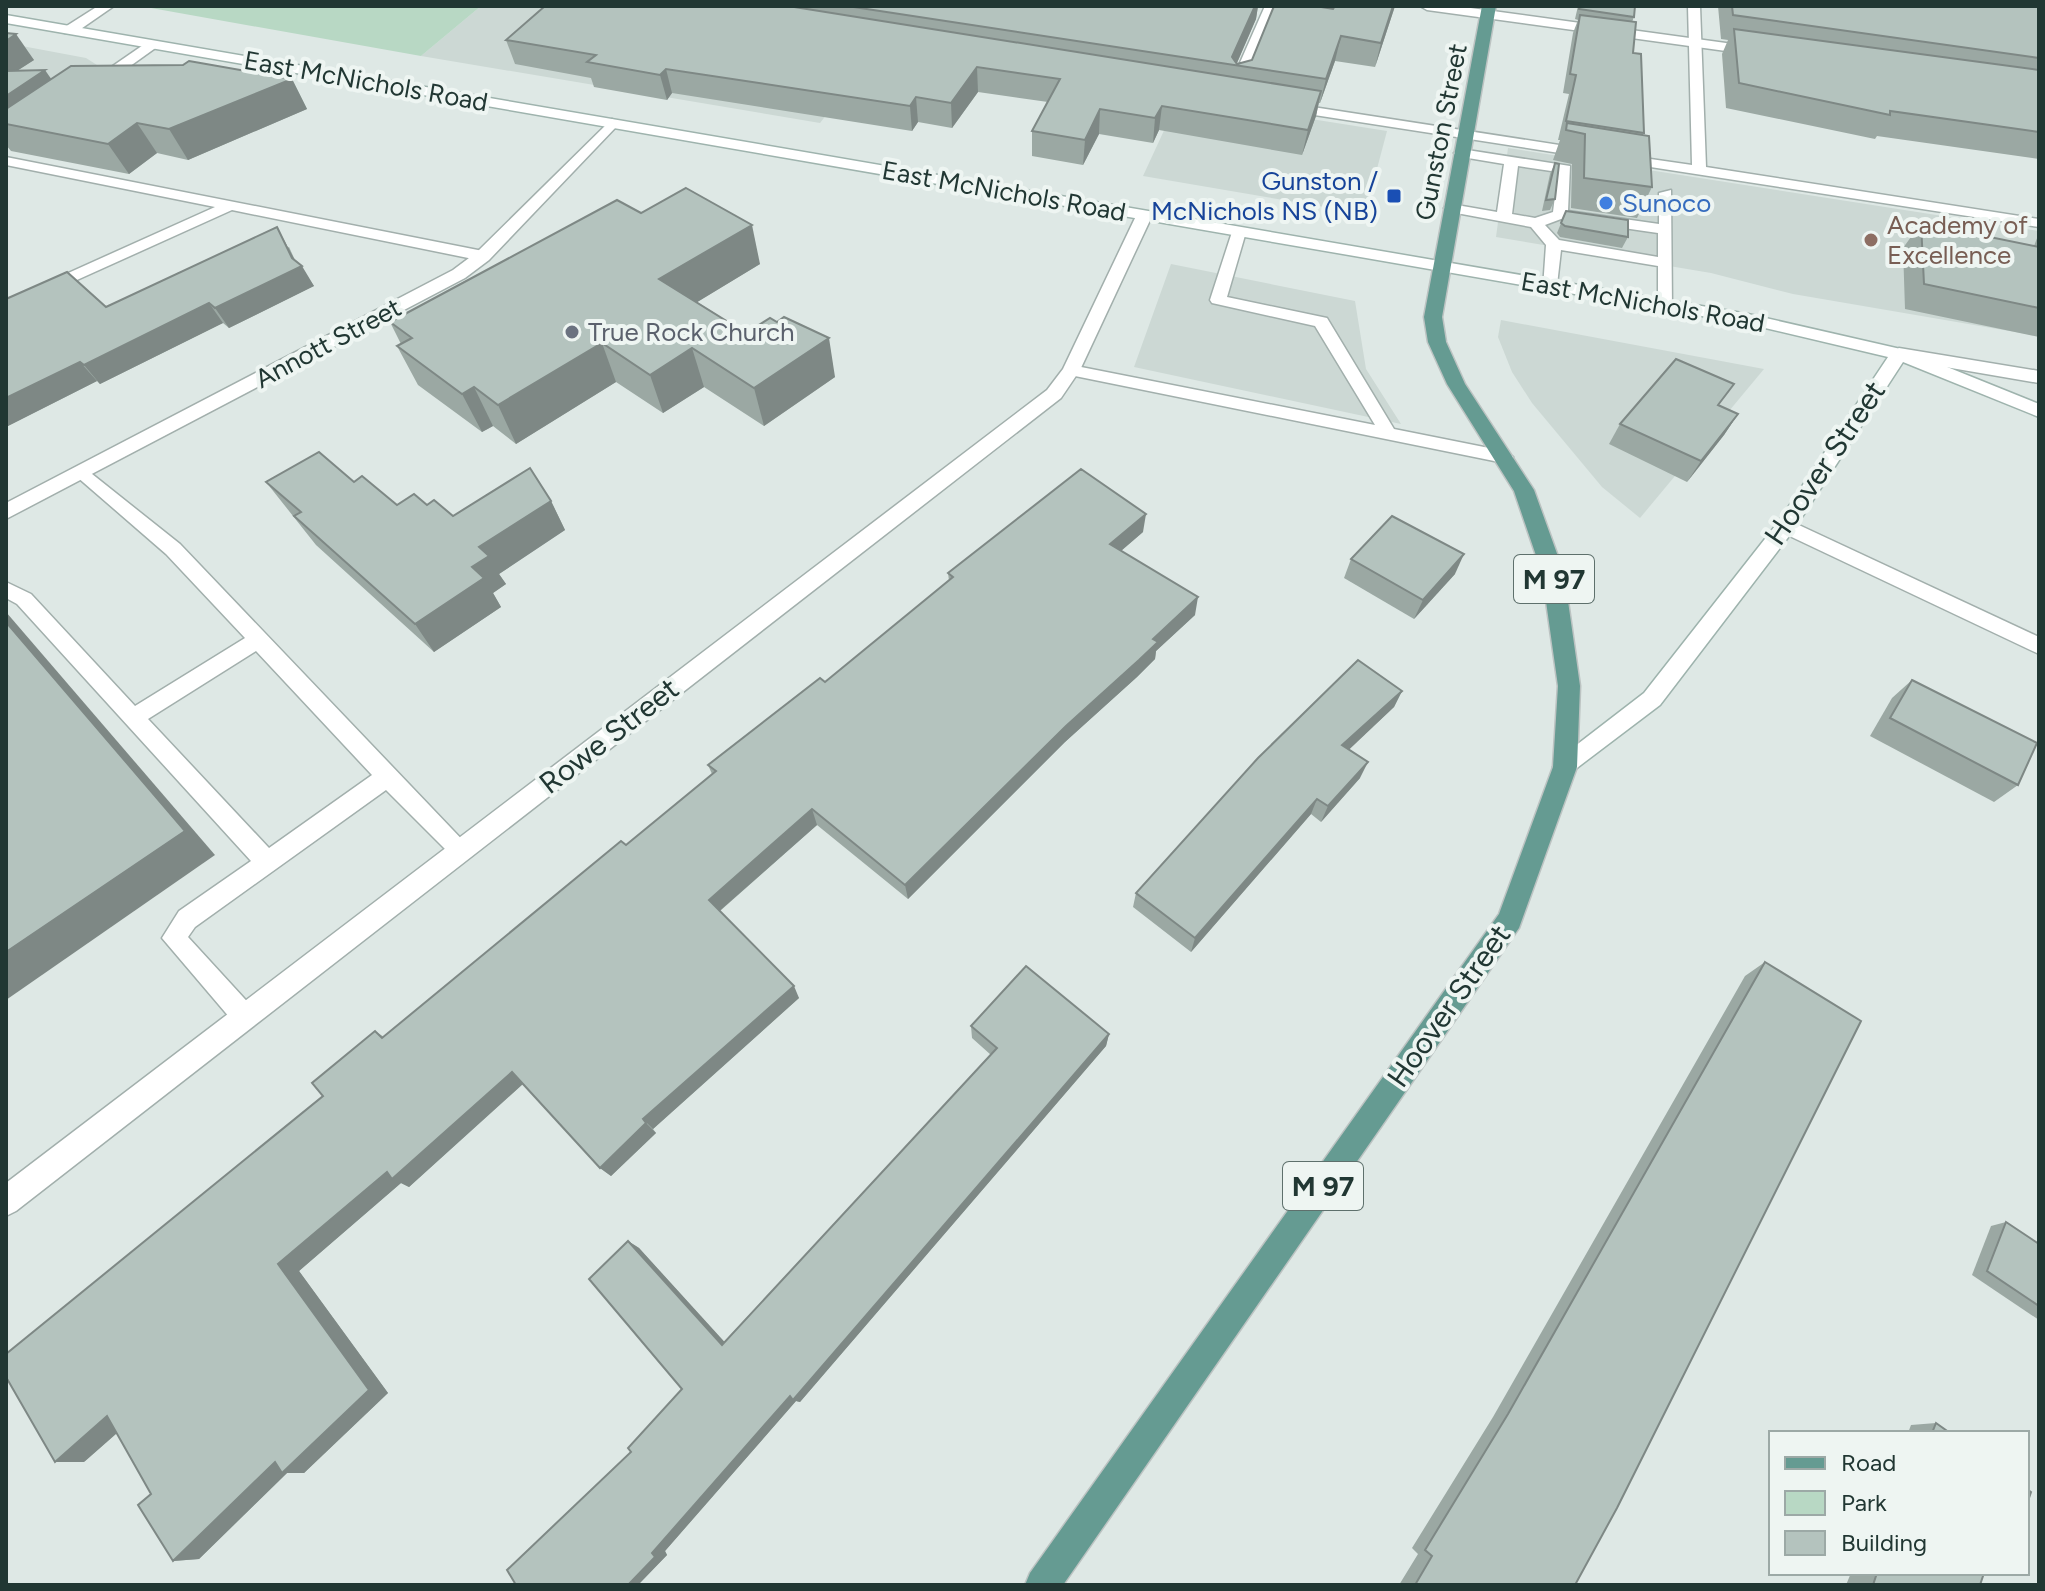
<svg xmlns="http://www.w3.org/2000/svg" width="2045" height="1591" font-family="Figtree,sans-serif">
<rect width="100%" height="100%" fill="#dee8e5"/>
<g fill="#ccd8d4">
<path d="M481 6H605L877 50 820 123 421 56Z"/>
<path d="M6 43 86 58 97 65 6 126Z"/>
<path d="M1179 98 1387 131 1365 214 1143 176Z"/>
<path d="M1508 148 2039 231V336L1793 294 1711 273 1496 237Z"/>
<path d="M1171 264 1355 301 1366 369 1401 424 1134 367Z"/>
<path d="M1501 320 1764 369 1640 518 1602 487 1532 403 1512 372 1498 337Z"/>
</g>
<path fill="#b8d8c4" d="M140 6H481L421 56Z"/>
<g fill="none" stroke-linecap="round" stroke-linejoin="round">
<defs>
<g id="lane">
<path d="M1265 6H1277L1245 83 1233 86 1231 83Z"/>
<path d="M1688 6H1700L1706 167 2039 219V227L1618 162 1616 159 1623 155 1692 165Z"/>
<path d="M1287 103 1585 149 1592 153 1585 157 1282 110V104Z"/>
<path d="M1461 149 1570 166 1568 211 1659 224V193L1671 190 1672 308H1660L1658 305V266L1561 250 1557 285 1543 288 1546 245 1531 227 1451 212 1444 208 1451 204 1497 212 1504 164 1456 156 1454 153ZM1518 166 1558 172 1553 212 1535 218 1512 214ZM1561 219 1658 233V257L1559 240 1545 225Z"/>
<path d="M6 157 483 251 491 256 483 261 232 210 6 312V301L215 207 6 165Z"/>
<path d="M1233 229 1246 232 1227 297 1327 318 1394 429 1504 451 1513 457 1510 461 1504 463 1065 374V366L1071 365 1375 425 1315 326 1212 303 1210 300Z"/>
<path d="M82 466 180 544 472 850 469 857 461 860 453 857 386 790 195 927 188 937 254 1009 257 1017 254 1025 245 1029 236 1025 162 938 179 911 251 861 17 604 6 598V582L31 594 135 706 245 638 166 554 76 476 73 472ZM256 651 372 775 269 848 148 719Z"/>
<path d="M1786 519 2039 637V654L1779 531V521Z"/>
</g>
<g id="street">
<path d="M98 6H114L75 33H65V27Z"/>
<path d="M1420 6H1456L1755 47 1762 51 1755 55 1427 10Z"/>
<path d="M149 41 161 44 101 87H91V81Z"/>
<path d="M612 119 619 123 617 126 489 260 465 278 6 519V503L453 270 477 252Z"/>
<path d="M1144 211 1152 216 1080 370 1061 398 16 1211 6 1216V1183L1047 390 1063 369 1136 216Z"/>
<path d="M1899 348 2039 371V383L1893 358 1890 354Z"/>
</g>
<path id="secondary" d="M6 15 1748 314 1905 350 2039 404V417L1903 362 1793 531 1660 705 1565 777 1557 774 1553 767 1557 760 1644 693 1779 521 1888 357 1748 324 6 23Z"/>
<path id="primary" d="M1482 6H1496L1442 317 1446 342 1465 384 1534 490 1564 573 1580 686 1577 767 1519 928 1063 1585H1025L1030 1573 1499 914 1553 767 1558 686 1542 573 1514 491 1447 384 1428 342 1424 317Z"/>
</defs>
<use href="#lane" stroke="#a2afac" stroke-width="3"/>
<use href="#street" stroke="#a2afac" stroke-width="3"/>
<use href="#secondary" stroke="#9eb3ad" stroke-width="3"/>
<use href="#primary" stroke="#bcc3c2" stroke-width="3"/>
<use href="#lane" fill="#fff" fill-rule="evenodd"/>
<use href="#street" fill="#fff" fill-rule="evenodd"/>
<use href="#secondary" fill="#fff" fill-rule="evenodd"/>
<use href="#primary" fill="#659b92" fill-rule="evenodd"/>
</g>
<g fill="#9ba8a3">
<path d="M545 6H1258L1256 19 1237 63V64L1252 60 1333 9 1335 6H1395L1375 67 1335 61 1320 103H1319L1316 116 1302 155 1159 130 1153 143 1099 134 1083 165 1032 156V131L1048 102 978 92 952 128 918 122 912 131 672 93 667 100 594 87 591 78 515 64 506 40Z"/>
<path d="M1578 6H1635L1634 17 1632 22 1633 53 1643 135 1652 187 1637 218 1571 208 1572 164 1553 160 1560 140H1558L1569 94 1563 93 1573 33 1578 20 1575 19Z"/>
<path d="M1718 6H2039V159L1877 136 1875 139 1726 108 1722 54 1728 40 1721 39Z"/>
<path d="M6 33 34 60 18 70 51 79H292L307 109 188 160 157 153 129 174 11 151 6 145Z"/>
<path d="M1555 163V199L1550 210 1542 211 1550 174Z"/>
<path d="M1566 211 1628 237 1622 248 1560 237 1557 233Z"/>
<path d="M641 213 760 264 697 302 746 333 835 377 764 426 704 387 663 413 616 382 516 444 493 426 482 432 418 385 397 346 401 344 390 322Z"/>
<path d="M1921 223 2034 246 2039 233V337L1905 309 1903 248Z"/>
<path d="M289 247 295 260 314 286 229 328 223 323 100 384 97 381 6 427V299L106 307Z"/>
<path d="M1720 406 1738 414 1724 435 1687 482 1609 444 1620 424Z"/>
<path d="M266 482H354L397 505H427L453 516 551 501 565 530 499 574 506 584 493 593 501 607 434 652 316 545Z"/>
<path d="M1143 532 1121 551 1195 615 1156 651 1155 659 1137 677 1065 742 908 899 817 825 720 911 799 998 653 1129 656 1133 611 1176 600 1168 523 1084 409 1187 401 1183 299 1271 388 1393 304 1473H287L199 1559 173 1561 151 1494 117 1433 84 1462 323 1096 375 1031 384 1037 626 845 712 774 708 765 825 682 949 581 948 573Z"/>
<path d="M1351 559 1455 574 1414 619 1344 578Z"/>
<path d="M1912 680 2018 785 1994 802 1870 736 1892 698Z"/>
<path d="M1402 691 1394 707 1349 749 1360 778 1321 822 1311 814 1191 952 1133 907 1136 893Z"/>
<path d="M1765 962 1575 1585H1399L1418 1554 1412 1548 1493 1417 1745 976Z"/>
<path d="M971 1026 1109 1034 1106 1046 800 1402 796 1401 665 1551 667 1555 638 1585H516L631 1452 682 1389 628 1241 639 1248 724 1342 991 1055 972 1038Z"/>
<path d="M2006 1222 2039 1244V1320L1972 1275 1991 1226Z"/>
<path d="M1936 1423 1950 1433H1908L1911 1425Z"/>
<path d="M1851 1573H1984L1980 1585H1846Z"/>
</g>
<g fill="#7e8885">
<path d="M1255 6H1258L1256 19 1236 65 1232 57Z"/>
<path d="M1393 6H1395L1375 67 1381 43Z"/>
<path d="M16 34 34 60 6 78V41Z"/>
<path d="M1341 36 1335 61 1320 103 1326 79Z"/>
<path d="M977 67 978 92 952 128 951 103Z"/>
<path d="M666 69 672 93 667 100 660 75Z"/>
<path d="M45 70 63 96 6 124V96Z"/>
<path d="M292 79 307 109 188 160 169 129Z"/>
<path d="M1321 91 1316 116 1302 155 1308 130Z"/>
<path d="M916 97 918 122 912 131 910 106Z"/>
<path d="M1162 106 1159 130 1153 143 1155 118Z"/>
<path d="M1100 109 1099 134 1083 165 1085 140Z"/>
<path d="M137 123 157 153 129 174 108 144Z"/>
<path d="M752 225 760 264 671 318 659 279Z"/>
<path d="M277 227 299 268 302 266 314 286 229 328 215 308 292 258Z"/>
<path d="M209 303 223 323 100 384 84 365Z"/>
<path d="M829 338 835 377 764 426 754 388Z"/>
<path d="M602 343 616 382 516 444 498 405Z"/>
<path d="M692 348 704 387 663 413 650 375Z"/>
<path d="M80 362 97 381 6 427V398Z"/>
<path d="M474 387 493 426 482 432 462 394Z"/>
<path d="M1738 414 1724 435 1687 482 1701 461Z"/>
<path d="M551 501 565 530 499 574 506 584 493 593 501 607 434 652 415 624 472 567 479 547Z"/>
<path d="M1146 514 1143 532 1108 562 1110 544Z"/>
<path d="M1464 554 1455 574 1414 619 1423 600Z"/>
<path d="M1198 597 1195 615 1156 651 1155 659 1137 677 1065 742 908 899 905 885 1153 639Z"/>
<path d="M6 612 215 855 6 1000Z"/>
<path d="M1402 691 1394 707 1336 762 1342 745Z"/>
<path d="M1368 762 1360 778 1321 822 1328 806Z"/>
<path d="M1317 799 1311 814 1191 952 1195 938Z"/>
<path d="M812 809 817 825 716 914 709 900Z"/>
<path d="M794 986 799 998 653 1129 643 1119Z"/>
<path d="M1109 1034 1106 1046 800 1402 796 1401 665 1551 667 1555 638 1585H628L652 1553Z"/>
<path d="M512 1072 525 1082 409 1187 401 1183 299 1271 388 1393 304 1473H287L199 1559 173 1561 275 1462 278 1264 387 1172Z"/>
<path d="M646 1123 656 1133 611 1176 600 1168Z"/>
<path d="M628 1241 639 1248 731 1349 722 1345Z"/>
<path d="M107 1416 134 1418 84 1462H55Z"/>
</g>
<g fill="#b4c3be" stroke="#7e8885" stroke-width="2">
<path d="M545 6H788L1321 91 1308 130 1162 106 1155 118 1100 109 1085 140 1032 131 1060 79 977 67 951 103 916 97 910 106 666 69 660 75 587 62 596 55 506 40Z"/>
<path d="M847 6H1255L1232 57 1237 64 1252 60 1274 6H1315L1333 9 1335 6H1393L1381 43 1341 36 1326 79Z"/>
<path d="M1580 6H1635L1634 17 1579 9Z"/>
<path d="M1732 6H2039V58L1733 15Z"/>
<path d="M1580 15 1636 22 1633 53 1641 54 1644 133 1566 121 1576 75 1570 74Z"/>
<path d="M1734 29 2039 70V132L1890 111V115L1739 83Z"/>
<path d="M6 33 16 34 6 41Z"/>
<path d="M189 61 292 79 169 129 137 123 108 144 6 124V109L71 66 183 65Z"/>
<path d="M45 70 6 96V71Z"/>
<path d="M1567 123 1649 136 1652 187 1584 178 1585 134 1566 130Z"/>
<path d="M1555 163 1559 164 1555 199 1546 200Z"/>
<path d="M686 188 752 225 659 279 746 333 770 318 777 322 784 317 829 338 754 388 692 348 650 375 602 343 498 405 474 387 462 394 397 346 412 338 390 322 617 200 641 213Z"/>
<path d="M1566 211 1628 220V237L1565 226 1561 223Z"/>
<path d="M1921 223 2039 247V308L1924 284Z"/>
<path d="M277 227 292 258 302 266 215 308 209 303 84 365 80 362 6 398V299L67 272 106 307Z"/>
<path d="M1676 359 1734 384 1718 405 1738 414 1701 461 1620 424Z"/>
<path d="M319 452 354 482 362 476 397 505 414 494 427 505 434 500 453 516 530 468 551 501 479 547 489 556 472 567 484 578 415 624 294 516 301 512 266 482Z"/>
<path d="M1081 469 1146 514 1110 544 1198 597 1153 639 1158 642 1139 660 1066 726 905 885 812 809 709 900 794 986 643 1119 646 1123 600 1168 512 1072 392 1179 387 1172 278 1264 369 1390 282 1473 275 1462 173 1561 138 1505 151 1494 107 1416 55 1462 6 1377V1354L323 1096 312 1083 375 1031 382 1038 621 841 626 845 716 771 708 765 820 678 825 682 953 577 948 573Z"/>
<path d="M1392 516 1464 554 1423 600 1351 559Z"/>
<path d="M6 622 185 831 6 952Z"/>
<path d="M1358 660 1402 691 1342 745 1368 762 1328 806 1317 799 1195 938 1136 893 1258 758Z"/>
<path d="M1912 680 2037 743 2018 785 1890 718Z"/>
<path d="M1765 962 1861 1021 1617 1508 1575 1585H1415L1432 1556 1425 1550 1508 1414Z"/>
<path d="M1026 966 1109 1034 793 1400 790 1396 652 1553 655 1557 628 1585H516L507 1570 631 1452 628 1448 682 1389 589 1279 628 1241 722 1345 997 1048 971 1026Z"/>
<path d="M2006 1222 2039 1244V1306L1987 1271Z"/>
<path d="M1936 1423 1950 1433H1932Z"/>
<path d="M2027 1489 2031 1492 2027 1504Z"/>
<path d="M1877 1573H1984L1980 1585H1873Z"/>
</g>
<rect fill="#1a4fb4" stroke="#eef5f2" stroke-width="3" x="1386" y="188" width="16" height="16" rx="4"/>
<circle fill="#3f7fe0" stroke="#eef5f2" stroke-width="3" cx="1606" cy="203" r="8"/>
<circle fill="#8d6e63" stroke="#eef5f2" stroke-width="3" cx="1871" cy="240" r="8"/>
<circle fill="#6b7280" stroke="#eef5f2" stroke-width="3" cx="572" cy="332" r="8"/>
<g text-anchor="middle" stroke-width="8" stroke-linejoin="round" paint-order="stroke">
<g font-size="26" fill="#213733" stroke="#eef5f2">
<text transform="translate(366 81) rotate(10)" y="9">East McNichols Road</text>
<text transform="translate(1441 132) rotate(-79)" y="9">Gunston Street</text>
<text transform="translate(1004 191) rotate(10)" y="9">East McNichols Road</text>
<text transform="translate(1643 302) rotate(10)" y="9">East McNichols Road</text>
<text transform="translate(328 343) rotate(-28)" y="9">Annott Street</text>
</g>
<g font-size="26" fill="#164399" stroke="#eef5f2" text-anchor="end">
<text x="1378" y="190">Gunston /<tspan x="1378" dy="30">McNichols NS (NB)</tspan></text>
</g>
<g font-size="26" fill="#366cbe" stroke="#eef5f2" text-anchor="start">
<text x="1622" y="212">Sunoco</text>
</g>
<g font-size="26" fill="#785e54" stroke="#eef5f2" text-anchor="start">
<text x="1887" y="234">Academy of<tspan x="1887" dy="30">Excellence</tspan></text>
</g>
<g font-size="26" fill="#5b616d" stroke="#eef5f2" text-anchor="start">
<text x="588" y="341">True Rock Church</text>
</g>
<g fill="#eef5f2" stroke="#5e706c" stroke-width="2">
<rect x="1514" y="555" width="80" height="48" rx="6"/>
<rect x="1283" y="1162" width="80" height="48" rx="6"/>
</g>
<g font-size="28" font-weight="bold" fill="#213733">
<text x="1554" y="589">M 97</text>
<text x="1323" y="1196">M 97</text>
</g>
<g font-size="30" fill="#213733" stroke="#eef5f2">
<text transform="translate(1825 463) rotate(-56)" y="10">Hoover Street</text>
<text transform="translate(609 736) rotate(-38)" y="10">Rowe Street</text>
<text transform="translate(1449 1006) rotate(-55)" y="10">Hoover Street</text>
</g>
</g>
<rect width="2045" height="1591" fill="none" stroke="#213733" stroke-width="16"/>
<rect x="1769" y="1431" width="260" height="144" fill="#eef5f2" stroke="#9ca9a6" stroke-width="2"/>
<rect x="1785" y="1457" width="40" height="12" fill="#659b92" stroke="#9ca9a6" stroke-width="2"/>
<text x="1841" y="1471" font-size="24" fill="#213733">Road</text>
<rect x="1785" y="1491" width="40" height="24" fill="#b8d8c4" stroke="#9ca9a6" stroke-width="2"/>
<text x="1841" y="1511" font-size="24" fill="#213733">Park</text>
<rect x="1785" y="1531" width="40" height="24" fill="#b4c3be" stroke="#9ca9a6" stroke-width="2"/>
<text x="1841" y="1551" font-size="24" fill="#213733">Building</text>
</svg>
